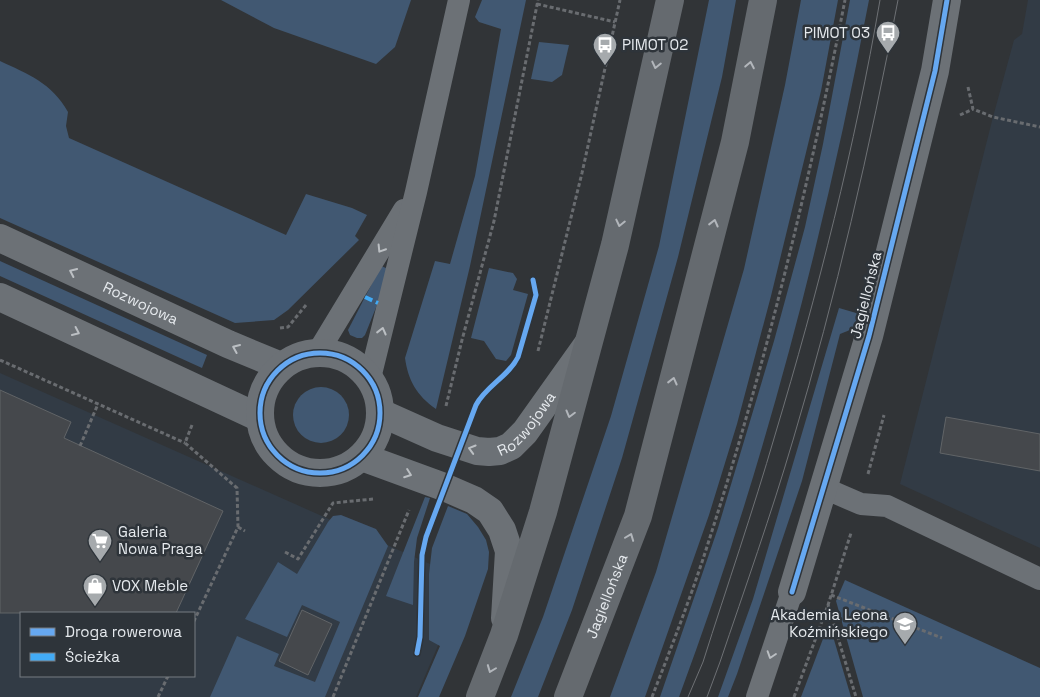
<svg xmlns="http://www.w3.org/2000/svg" width="1040" height="697" font-family="'Space Grotesk',sans-serif">
<rect width="100%" height="100%" fill="#313437"/>
<g fill="#323b45" fill-rule="evenodd">
<path d="M1028 0H1040V548L900 484 993 117 1014 40 1022 34Z"/>
<path d="M0 373 466 580 416 697H0ZM21 613H194V676H21Z"/>
</g>
<g fill="#415872">
<path d="M221 0H411L395 47 376 64 274 28Z"/>
<path d="M482 0H526L470 266 436 409C417 396 408 380 405 358L435 261 450 264 475 176 501 29 479 22 475 17Z"/>
<path d="M709 0H736L722 77 678 257 622 458 572 610 538 697H511L543 617 611 416 659 246Z"/>
<path d="M801 0H838L821 91 771 296 737 424 709 515 645 697H610L656 572 744 269 785 85Z"/>
<path d="M850 0H869C824 237 763 471 679 697H660L718 528 774 341 805 227 823 144Z"/>
<path d="M539 42 569 45 562 75 552 82 531 79Z"/>
<path d="M0 61C28 74 52 83 68 112L66 126 69 138 286 235 306 194 352 208 367 215 355 236 359 240 288 310 274 320 235 323 0 218Z"/>
<path d="M0 261 207 355 202 368 0 276Z"/>
<path d="M381 266 391 270 365 335 362 338H357L350 335 348 330Z"/>
<path d="M489 268 513 273 517 279 513 290 528 294 511 355 506 361 496 359 484 341 471 338Z"/>
<path d="M839 308 863 315 860 326 840 334 802 481 737 674 728 697H718L753 599Z"/>
<circle cx="321" cy="415" r="28"/>
<path d="M425 497 430 498 417 538 414 562 413 605 386 596Z"/>
<path d="M448 506 467 514 478 527 486 540 489 552 488 569 465 636 439 697H418L440 646 429 640V574L432 548Z"/>
<path d="M341 515 376 529 388 546 325 697H210L237 636 279 654 274 666 315 682 340 622 302 605 287 637 245 619 278 562 297 574 328 522 333 516Z"/>
<path d="M845 580 1040 668V697H863L836 601Z"/>
<path d="M829 623 851 697H801Z"/>
</g>
<g fill="#45484c" stroke="#616467">
<path d="M0 390 71 422 64 438 223 511 176 613H0Z"/>
<path d="M946 417 1040 434V471L940 453Z"/>
<path d="M302 610 332 624 308 675 279 661Z"/>
</g>
<g fill="none" stroke-linecap="round" stroke-linejoin="round">
<g stroke="#696c70" stroke-width="3" stroke-dasharray="4 2.5" stroke-linecap="butt">
<path d="M537 4 615 22"/>
<path d="M968 87 973 109 993 117 1040 127"/>
<path d="M960 115 973 109"/>
<path d="M280 328 288 327 306 305"/>
<path d="M538 351 582 173 620 0"/>
<path d="M0 360 185 443"/>
<path d="M446 406 462 340 494 221 538 0"/>
<path d="M192 425 185 443 237 488 238 527 194 621"/>
<path d="M80 446 98 404"/>
<path d="M868 474 884 415"/>
<path d="M238 527 245 531"/>
<path d="M285 552 298 559 333 503 373 499"/>
<path d="M831 595 942 638"/>
<path d="M828 605 856 697"/>
<path d="M158 697 168 676"/>
<path d="M333 697 409 510"/>
<path d="M652 697C673 643 694 589 711 534 767 359 810 180 845 0"/>
<path d="M794 697 828 605 851 533"/>
</g>
<g stroke="#6c7176" stroke-width="22">
<path d="M318 352 404 210"/>
<path d="M370 378 416 192 459 0"/>
<path d="M824 488 861 504 887 506 1040 579"/>
<path d="M757 697 792 592"/>
</g>
<g stroke="#6c7176" stroke-width="28">
<path id="s1" d="M0 238 228 344 281 366"/>
<path d="M0 297 260 418"/>
<circle cx="320" cy="413" r="60"/>
<path id="s2" d="M381 413 437 438 477 451 489 452 500 451 511 446 525 432 587 345"/>
<path d="M362 457 444 487 474 500 490 511 502 530 509 551 505 618"/>
<path d="M792 592 869 336 935 71 947 0"/>
</g>
<g stroke="#656a6f" stroke-width="28">
<path d="M480 697 504 635 543 512 615 245 670 0"/>
<path id="s3" d="M568 697 638 516 735 142 763 0"/>
</g>
<g stroke="#6e7175" stroke-width="1">
<path d="M688 697 703 662C727 586 753 511 775 435 818 292 855 146 880 0"/>
<path d="M707 697 720 662C745 588 771 515 793 440 836 296 870 148 898 0"/>
</g>
<path stroke="#42abf6" stroke-width="4" stroke-dasharray="8 4" stroke-linecap="butt" d="M365 297 378 303"/>
<defs>
<g id="cycleway">
<circle cx="320" cy="413" r="60"/>
<path d="M792 592 869 336 935 71 947 0"/>
<path d="M417 653 420 637 422 555 426 537 476 405C486 386 509 376 518 357L536 295 533 280"/>
</g>
</defs>
<use href="#cycleway" stroke="#2e343a" stroke-width="8"/>
<use href="#cycleway" stroke="#66a8f1" stroke-width="5"/>
</g>
<defs><path id="oneway-chevron" d="M-2-3.5L2.5 0L-2 3.5" fill="none" stroke-width="1.6" stroke-linecap="round" stroke-linejoin="round" transform="scale(1.25)"/></defs>
<g stroke="#b2b6bb">
<use href="#oneway-chevron" transform="translate(656 65) rotate(103)"/>
<use href="#oneway-chevron" transform="translate(750 65) rotate(-79)"/>
<use href="#oneway-chevron" transform="translate(620 223) rotate(103)"/>
<use href="#oneway-chevron" transform="translate(714 223) rotate(-76)"/>
<use href="#oneway-chevron" transform="translate(673 381) rotate(-76)"/>
<use href="#oneway-chevron" transform="translate(570 414) rotate(105)"/>
<use href="#oneway-chevron" transform="translate(630 537) rotate(-69)"/>
<use href="#oneway-chevron" transform="translate(491 669) rotate(111)"/>
</g>
<g stroke="#bbbfc3">
<use href="#oneway-chevron" transform="translate(381 249) rotate(122)"/>
<use href="#oneway-chevron" transform="translate(73 272) rotate(-155)"/>
<use href="#oneway-chevron" transform="translate(382 331) rotate(-76)"/>
<use href="#oneway-chevron" transform="translate(76 332) rotate(25)"/>
<use href="#oneway-chevron" transform="translate(236 348) rotate(-157)"/>
<use href="#oneway-chevron" transform="translate(472 449) rotate(-164)"/>
<use href="#oneway-chevron" transform="translate(408 474) rotate(20)"/>
<use href="#oneway-chevron" transform="translate(771 655) rotate(108)"/>
</g>
<defs>
<symbol id="bus-pin" viewBox="-11 -11 22 30"><path d="M0 17L-7.5 6A9.5 9.5 0 1 1 7.5 6Z" fill="#a6aaad" stroke="#2e343a"/><path d="M-5-6H5V4H4V6H2V4H-2V6H-4V4H-5ZM-3.5-4V0h7V-4ZM-3.5 1.2v1.5H-2V1.2ZM2 1.2v1.5H3.5V1.2Z" fill="#fff"/></symbol>
<symbol id="supermarket-pin" viewBox="-11 -11 22 30"><path d="M0 17L-7.5 6A9.5 9.5 0 1 1 7.5 6Z" fill="#a6aaad" stroke="#2e343a"/><path d="M-6-5.5h2.5l.6 2H6L4.5 2H-2.5L-4.4-4H-6ZM-1.5 3.2a1.3 1.3 0 1 0 .1 0ZM3 3.2a1.3 1.3 0 1 0 .1 0Z" fill="#fff"/></symbol>
<symbol id="shop-pin" viewBox="-11 -11 22 30"><path d="M0 17L-7.5 6A9.5 9.5 0 1 1 7.5 6Z" fill="#a6aaad" stroke="#2e343a"/><path d="M-5-2.5h2.3a2.7 3.5 0 0 1 5.4 0H5L5.5 6h-11ZM-1.5-2.5h3a1.5 2.3 0 0 0-3 0Z" fill="#fff"/></symbol>
<symbol id="university-pin" viewBox="-11 -11 22 30"><path d="M0 17L-7.5 6A9.5 9.5 0 1 1 7.5 6Z" fill="#a6aaad" stroke="#2e343a"/><path d="M0-5L7-2L0 1L-7-2ZM-4 1L0 2.5L4 1V4Q0 6-4 4Z" fill="#fff"/></symbol>
</defs>
<g fill-rule="evenodd">
<use href="#bus-pin" x="874" y="19" width="28" height="38"/>
<use href="#bus-pin" x="591" y="31" width="28" height="38"/>
<use href="#supermarket-pin" x="86" y="527" width="28" height="38"/>
<use href="#shop-pin" x="81" y="572" width="28" height="38"/>
<use href="#university-pin" x="891" y="610" width="28" height="38"/>
</g>
<g text-anchor="middle" stroke-width="5" stroke-linejoin="round" paint-order="stroke">
<g font-size="15" fill="#e5e9ed" stroke="#2e343a" text-anchor="start">
<text x="870" y="38" text-anchor="end">PIMOT 03</text>
<text x="622" y="50">PIMOT 02</text>
<text x="118" y="537">Galeria<tspan x="118" dy="17">Nowa Praga</tspan></text>
<text x="112" y="591">VOX Meble</text>
<text x="888" y="620" text-anchor="end">Akademia Leona<tspan x="888" dy="17">Koźmińskiego</tspan></text>
</g>
<g font-size="15" fill="#e5e9ed" stroke="#2e343a">
<text transform="translate(866 295) rotate(-76)" y="5">Jagiellońska</text>
<text dy="5" stroke="none"><textPath href="#s1" startOffset="155">Rozwojowa</textPath></text>
<text dy="5" stroke="none"><textPath href="#s2" startOffset="165">Rozwojowa</textPath></text>
<text dy="5" stroke="none"><textPath href="#s3" startOffset="108">Jagiellońska</textPath></text>
</g>
</g>
<rect x="20" y="612" width="175" height="65" fill="#2e343a" stroke="#777c82"/>
<rect x="30" y="628" width="25" height="8" fill="#66a8f1" stroke="#777c82"/>
<text x="65" y="637" font-size="15" fill="#e5e9ed">Droga rowerowa</text>
<rect x="30" y="653" width="25" height="8" fill="#42abf6" stroke="#777c82"/>
<text x="65" y="662" font-size="15" fill="#e5e9ed">Ścieżka</text>
</svg>
